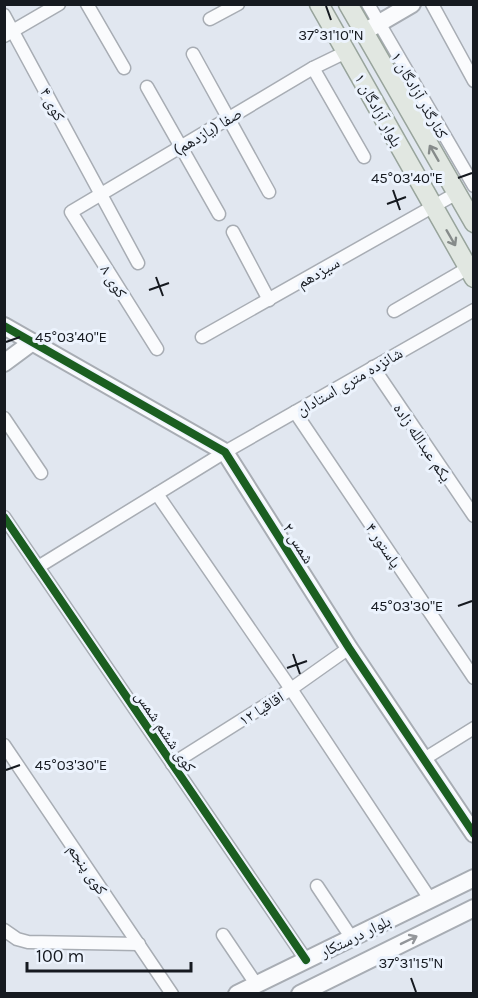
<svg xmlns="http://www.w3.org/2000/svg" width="478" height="998" font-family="Karla,'Noto Naskh Arabic',sans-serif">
<rect width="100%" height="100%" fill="#e1e7f0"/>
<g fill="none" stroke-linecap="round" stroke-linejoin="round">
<defs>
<g id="street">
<path d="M87 4 124 68"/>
<path d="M368 4 474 186"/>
<path d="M432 4 474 81"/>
<path d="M4 15 138 263"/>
<path d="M210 19 238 4"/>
<path d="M4 36 59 4"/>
<path d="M193 54 269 192"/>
<path d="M313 68 364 157"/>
<path d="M147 87 219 214"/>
<path d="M233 232 269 300"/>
<path d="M394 311 468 268"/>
<path d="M202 337 457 193"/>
<path d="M157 349 71 212 313 68 346 52"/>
<path d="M373 367 474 516"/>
<path d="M295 412 474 678"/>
<path d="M4 418 41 473"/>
<path d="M157 494 291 689 430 899"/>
<path d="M4 517 306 960"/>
<path d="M38 567 225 452 474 310"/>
<path d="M4 745 172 994"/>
<path d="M424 759 474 728"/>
<path d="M172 764 291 689 349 648"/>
<path d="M317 886 351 937"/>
<path d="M4 930 17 939 28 942 139 944"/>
<path d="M223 935 256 984"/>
</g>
<g id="secondary">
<path d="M364 32 412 4"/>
<path d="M4 326 225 452 349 648 474 834"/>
<path d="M4 363 31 343"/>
<path d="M237 994 474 878"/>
<path d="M300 994 474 908"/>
</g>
<g id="primary">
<path d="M319 4 474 278"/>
<path d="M348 4 474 223"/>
</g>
</defs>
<use href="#street" stroke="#a8adb4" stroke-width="15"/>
<use href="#secondary" stroke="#a8adb4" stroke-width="20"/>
<use href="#primary" stroke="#98a49c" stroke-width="21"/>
<use href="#street" stroke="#fafbfd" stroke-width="12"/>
<use href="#secondary" stroke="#fafbfd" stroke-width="16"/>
<use href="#primary" stroke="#e1e7e1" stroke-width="18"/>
<defs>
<g id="cycleway">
<path d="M4 326 225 452 349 648 474 834"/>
<path d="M4 517 306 960"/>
</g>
</defs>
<use href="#cycleway" stroke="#ecf3fd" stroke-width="11"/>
<use href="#cycleway" stroke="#1b5e20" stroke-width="8"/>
</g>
<defs><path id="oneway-shaft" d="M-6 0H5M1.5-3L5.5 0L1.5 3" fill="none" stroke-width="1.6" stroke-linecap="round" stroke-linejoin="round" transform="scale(1.5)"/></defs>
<g stroke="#868b8a">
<use href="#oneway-shaft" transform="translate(434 153) rotate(-120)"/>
<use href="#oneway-shaft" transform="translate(451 238) rotate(60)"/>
</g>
<use stroke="#93969a" href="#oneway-shaft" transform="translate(409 940) rotate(-26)"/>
<path fill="none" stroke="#161a20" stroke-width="2" d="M326 6 331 20M458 178 472 173M393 190 400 210M387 204 406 197M156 277 163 296M149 290 169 283M6 342 20 337M458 606 472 601M293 654 300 674M287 668 307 661M6 770 20 765M411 978 416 992"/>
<g text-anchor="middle" stroke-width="6" stroke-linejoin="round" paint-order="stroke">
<g font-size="16" fill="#161a20" stroke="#ecf3fd">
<text transform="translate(420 95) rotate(60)" y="6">کنارگذر آزادگان ۱</text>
<text transform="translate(53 104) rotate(62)" y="6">کوی ۴</text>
<text transform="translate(379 110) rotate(61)" y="6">بلوار آزادگان ۱</text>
<text transform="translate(207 131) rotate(-31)" y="6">صفا (یازدهم)</text>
<text transform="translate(318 272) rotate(-30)" y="6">سیزدهم</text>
<text transform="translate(114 281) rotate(58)" y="6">کوی ۸</text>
<text transform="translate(349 381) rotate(-30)" y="6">شانزده متری استادان</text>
<text transform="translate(423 442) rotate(56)" y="6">یکم عبدالله زاده</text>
<text transform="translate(299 543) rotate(58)" y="6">شمس ۲</text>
<text transform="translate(384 545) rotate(56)" y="6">پاستور ۴</text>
<text transform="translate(261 708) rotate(-32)" y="6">اقاقیا ۱۲</text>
<text transform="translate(166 731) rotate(56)" y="6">کوی ششم شمس</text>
<text transform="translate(88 869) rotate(56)" y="6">کوی پنجم</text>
<text transform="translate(355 936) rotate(-26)" y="6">بلوار درستکار</text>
</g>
</g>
<g font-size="15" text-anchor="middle" fill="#161a20" stroke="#ecf3fd" stroke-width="6" stroke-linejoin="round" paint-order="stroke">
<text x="331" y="40">37°31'10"N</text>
<text x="407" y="183">45°03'40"E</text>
<text x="71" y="342">45°03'40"E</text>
<text x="407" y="611">45°03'30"E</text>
<text x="71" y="770">45°03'30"E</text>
<text x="411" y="968">37°31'15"N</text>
</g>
<rect width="478" height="998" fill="none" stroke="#161a20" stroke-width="12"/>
<path d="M27 962v9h164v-9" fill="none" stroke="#161a20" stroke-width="3"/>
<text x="36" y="962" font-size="18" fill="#161a20" stroke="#ecf3fd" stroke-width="4.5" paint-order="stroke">100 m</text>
</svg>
